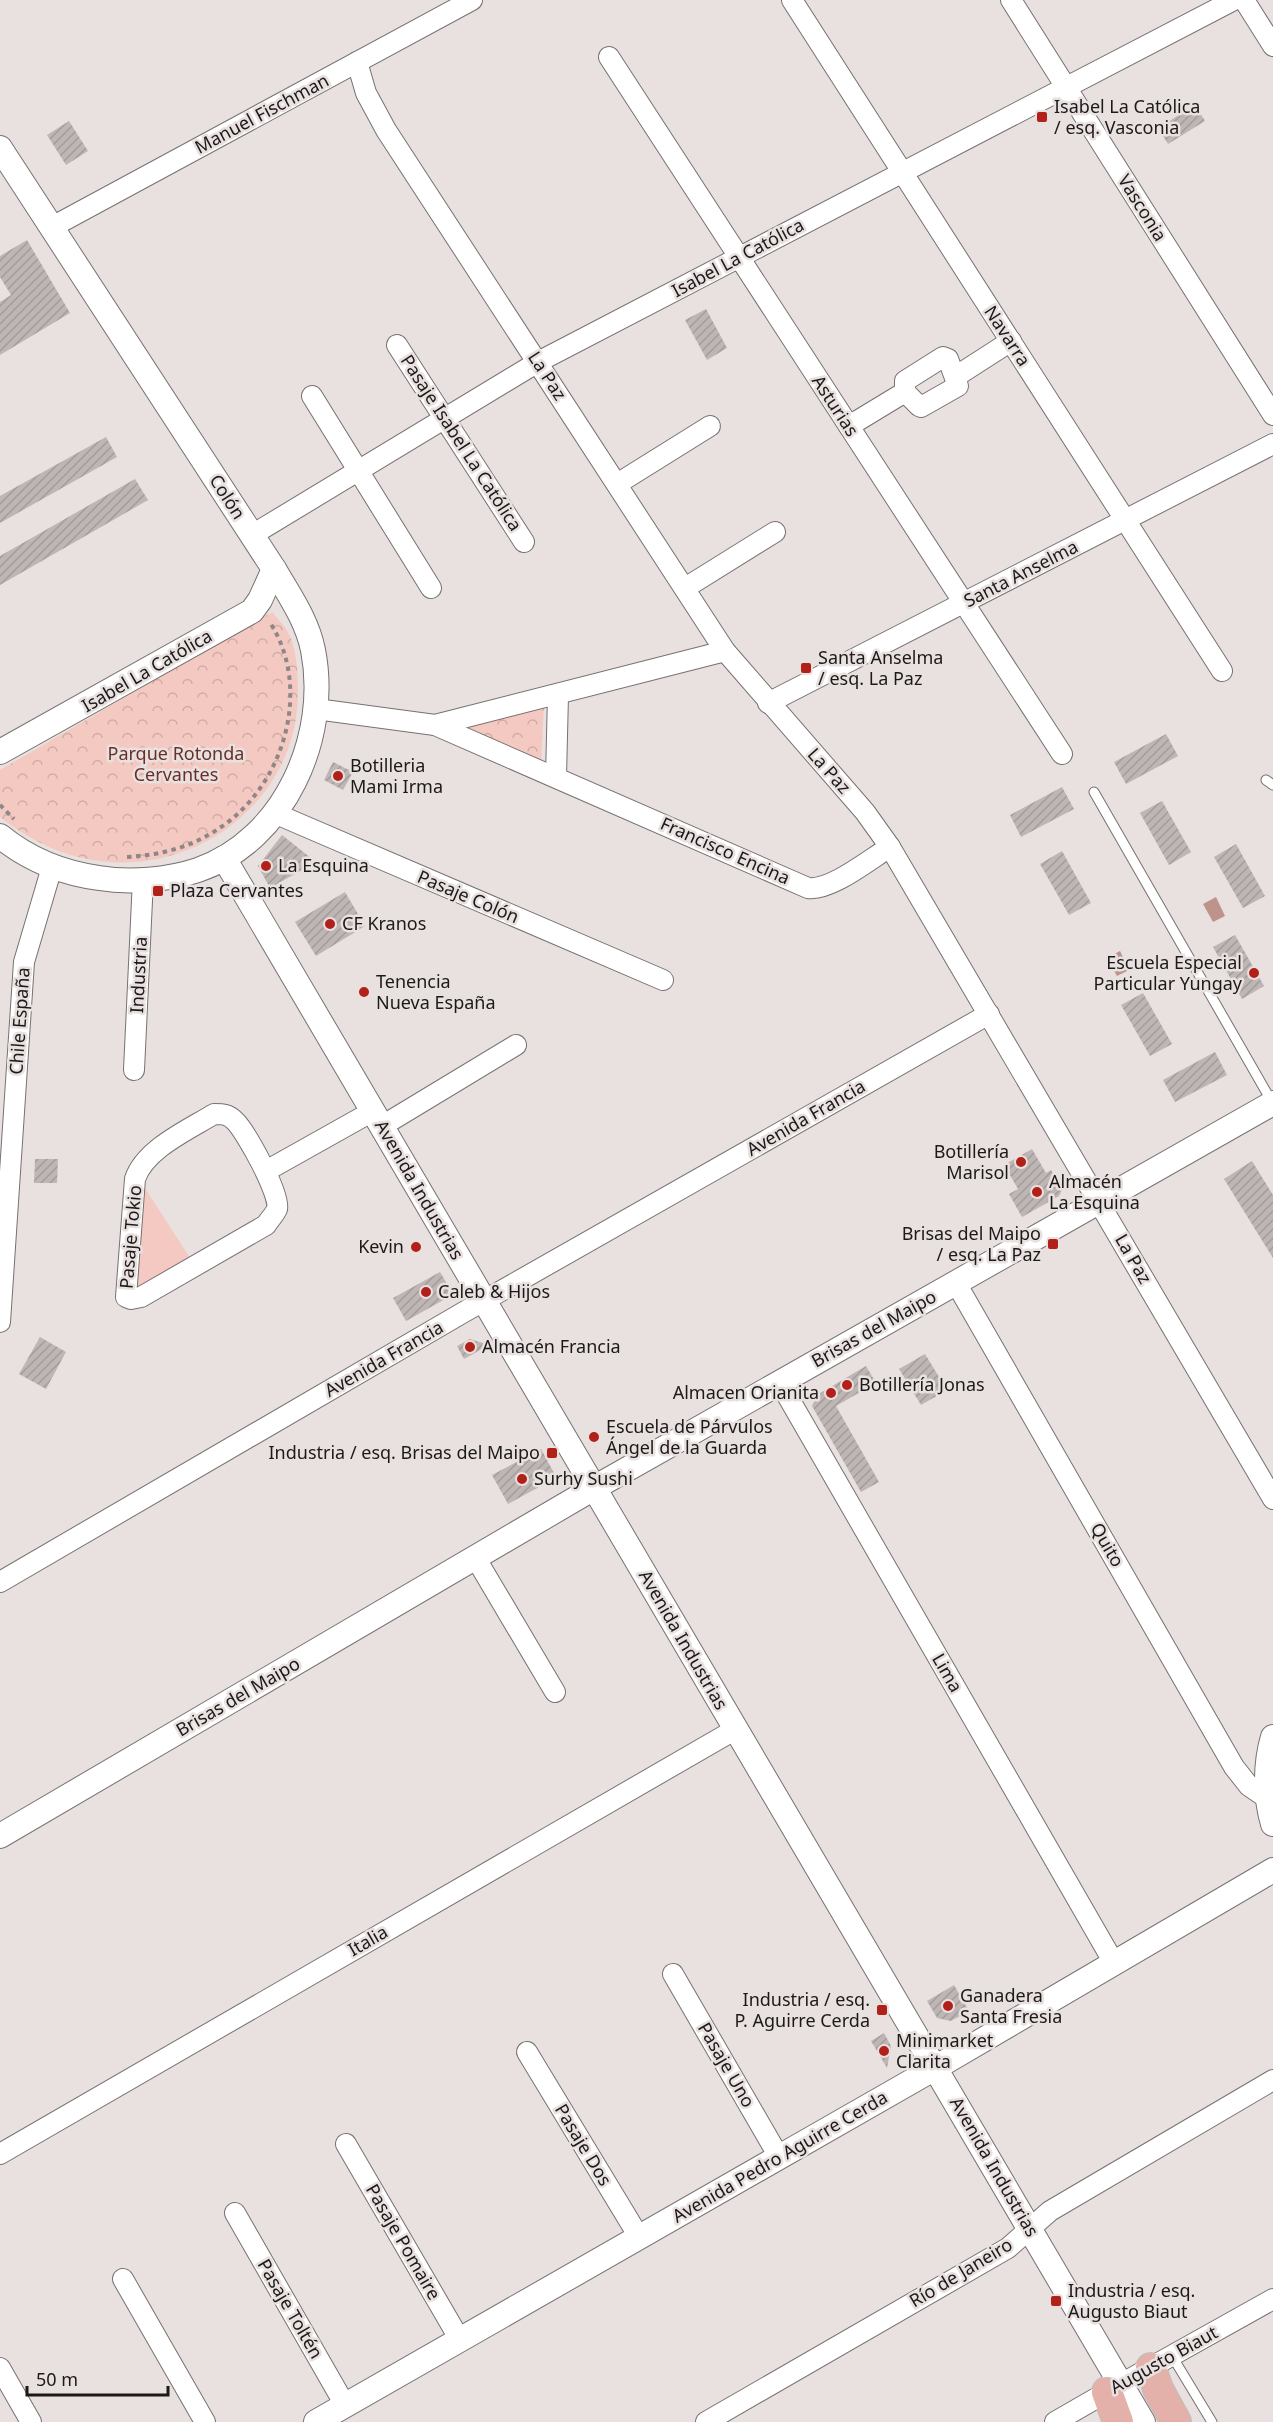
<svg xmlns="http://www.w3.org/2000/svg" width="1273" height="2422" font-family="'Noto Sans',sans-serif">
<defs>
<pattern id="park-crowns" width="20" height="18" patternUnits="userSpaceOnUse" patternTransform="scale(1.5)"><rect width="20" height="18" fill="#f4c9c2"/><path d="M2 6a3 3 0 1 1 6 0M12 15a3 3 0 1 1 6 0" fill="none" stroke="#d1aca6"/></pattern>
<pattern id="building-hatch" width="6" height="6" patternUnits="userSpaceOnUse" patternTransform="scale(1.5)"><rect width="6" height="6" fill="#bdb6b5"/><path d="M-1 1l2-2M0 6l6-6M5 7l2-2" fill="none" stroke="#a29c9b"/></pattern>
</defs>
<rect width="100%" height="100%" fill="#e8e1e0"/>
<path fill="#f4c9c2" d="M143 1185 190 1258 136 1288Z"/>
<g fill="url(#park-crowns)">
<path d="M272 612C276 617 282 623 286 629 299 648 299 688 297 710 287 806 194 874 99 861 61 856 30 840 0 817V770Z"/>
<path d="M544 705 541 765 455 727Z"/>
</g>
<g fill="#be938c">
<path d="M1216 897 1225 916 1213 922 1203 904Z"/>
<path d="M1120 951 1129 970 1117 976 1107 958Z"/>
</g>
<g fill="url(#building-hatch)">
<path d="M1195 105 1205 121 1168 144 1158 128Z"/>
<path d="M69 121 88 151 66 165 47 135Z"/>
<path d="M27 240 70 313 0 355V302L11 295 0 277V256Z"/>
<path d="M706 309 727 348 707 360 685 320Z"/>
<path d="M106 437 117 457 0 523V496Z"/>
<path d="M135 479 148 500 0 585V556Z"/>
<path d="M1166 734 1178 756 1126 784 1114 762Z"/>
<path d="M333 762 353 772 343 790 324 780Z"/>
<path d="M1062 787 1074 809 1021 837 1010 815Z"/>
<path d="M1162 801 1191 852 1169 865 1140 813Z"/>
<path d="M282 835 316 862 270 888 258 866Z"/>
<path d="M1236 844 1265 896 1243 908 1214 857Z"/>
<path d="M1062 851 1091 903 1069 915 1040 864Z"/>
<path d="M345 892 365 926 316 956 295 922Z"/>
<path d="M1235 935 1264 986 1242 999 1213 947Z"/>
<path d="M1143 993 1172 1044 1150 1056 1121 1005Z"/>
<path d="M1215 1052 1227 1075 1175 1102 1163 1080Z"/>
<path d="M1032 1149 1046 1173 1051 1170 1062 1190 1059 1196 1022 1217 1009 1194 1018 1189 1004 1165Z"/>
<path d="M35 1159H58L57 1183H34Z"/>
<path d="M1252 1161 1273 1195V1258L1224 1179Z"/>
<path d="M440 1272 449 1287 447 1298 406 1321 393 1298Z"/>
<path d="M40 1337 66 1352 46 1389 19 1374Z"/>
<path d="M470 1339 489 1345 464 1359 457 1346Z"/>
<path d="M925 1354 947 1390 921 1405 899 1369Z"/>
<path d="M866 1366 876 1383 836 1406 879 1482 861 1492 812 1406 817 1395Z"/>
<path d="M541 1449 554 1473 548 1482 508 1504 492 1475Z"/>
<path d="M954 1985 969 2011 951 2021 937 2018 927 2001Z"/>
<path d="M884 2033 891 2046 887 2068 871 2041Z"/>
</g>
<g fill="none" stroke-linecap="round" stroke-linejoin="round">
<defs>
<g id="service">
<path d="M1266 780 1273 785"/>
<path d="M1094 792 1272 1102"/>
<path d="M1172 2356 1212 2422"/>
</g>
<g id="minor">
<path d="M792 0 1222 671"/>
<path d="M1011 0 1273 415"/>
<path d="M1244 0 1273 46"/>
<path d="M609 57 1062 754"/>
<path d="M357 62 366 93 386 130 725 651 865 812 890 847 1273 1499"/>
<path d="M52 227 472 0"/>
<path d="M397 345 524 542"/>
<path d="M943 357 948 359 958 386 921 407 919 406 905 392V381Z"/>
<path d="M955 377 1011 341"/>
<path d="M312 396 431 588"/>
<path d="M849 426 905 392"/>
<path d="M617 484 710 426"/>
<path d="M252 535 538 362 1234 0"/>
<path d="M685 588 775 532"/>
<path d="M768 703 1273 444"/>
<path d="M316 709 435 725 808 888C831 891 870 859 890 847"/>
<path d="M435 725 725 651"/>
<path d="M556 777 558 695"/>
<path d="M274 813 663 980"/>
<path d="M134 1070 143 879"/>
<path d="M214 1114C223 1114 228 1114 235 1121 246 1132 281 1195 277 1209 275 1214 269 1220 266 1225L141 1297 131 1299 126 1297 135 1179C145 1149 188 1130 214 1114Z"/>
<path d="M382 1126 516 1045"/>
<path d="M266 1171 373 1111"/>
<path d="M956 1283 1234 1767 1249 1786 1268 1799"/>
<path d="M0 1322 24 962 52 867"/>
<path d="M780 1383 1114 1963"/>
<path d="M475 1557 555 1692"/>
<path d="M0 1582 464 1312 989 1014"/>
<path d="M673 1974 779 2157"/>
<path d="M527 2052 639 2237"/>
<path d="M346 2144 460 2340"/>
<path d="M0 2154 736 1729"/>
<path d="M235 2213 345 2405"/>
<path d="M123 2279 205 2422"/>
<path d="M0 2368 31 2422"/>
<path d="M1121 2384 1273 2299"/>
<path d="M706 2422 1008 2248 1050 2211 1273 2080"/>
<path d="M1055 2422 1107 2392"/>
</g>
<g id="tertiary">
<path d="M0 148 274 569C289 595 307 620 313 650 330 736 285 840 198 870 168 880 130 883 99 878 63 873 28 859 0 836"/>
<path d="M0 752 252 611 260 600 274 569"/>
<path d="M224 858 1143 2422"/>
<path d="M1273 1737C1265 1764 1265 1797 1273 1824"/>
<path d="M0 1836 594 1488 1273 1103"/>
<path d="M316 2422 935 2068 1273 1870"/>
</g>
<g id="primary">
<path d="M1151 2368 1158 2389 1176 2422"/>
<path d="M1107 2392 1118 2422"/>
</g>
</defs>
<use href="#service" stroke="#777170" stroke-width="11"/>
<use href="#minor" stroke="#777170" stroke-width="22"/>
<use href="#tertiary" stroke="#777170" stroke-width="26"/>
<use href="#primary" stroke="#bfbfbf" stroke-width="32"/>
<g stroke="#8d8887" stroke-width="4" stroke-dasharray="4.5 4.5" stroke-linecap="butt">
<path d="M0 805 14 819"/>
<path d="M127 857C161 855 193 847 221 827 285 784 313 687 269 621"/>
</g>
<use href="#service" stroke="#fff" stroke-width="9"/>
<use href="#minor" stroke="#fff" stroke-width="20"/>
<use href="#tertiary" stroke="#fff" stroke-width="24"/>
<use href="#primary" stroke="#e3b1aa" stroke-width="30"/>
</g>
<g fill="#b1211a" stroke="#e8e1e0" stroke-width="2">
<rect x="1036" y="111" width="12" height="12" rx="3"/>
<rect x="800" y="662" width="12" height="12" rx="3"/>
<circle cx="338" cy="776" r="6"/>
<circle cx="266" cy="866" r="6"/>
<rect x="152" y="885" width="12" height="12" rx="3"/>
<circle cx="330" cy="924" r="6"/>
<circle cx="1254" cy="973" r="6"/>
<circle cx="364" cy="992" r="6"/>
<circle cx="1021" cy="1162" r="6"/>
<circle cx="1037" cy="1192" r="6"/>
<rect x="1047" y="1238" width="12" height="12" rx="3"/>
<circle cx="416" cy="1247" r="6"/>
<circle cx="426" cy="1292" r="6"/>
<circle cx="470" cy="1347" r="6"/>
<circle cx="847" cy="1385" r="6"/>
<circle cx="831" cy="1393" r="6"/>
<circle cx="594" cy="1437" r="6"/>
<rect x="546" y="1447" width="12" height="12" rx="3"/>
<circle cx="522" cy="1479" r="6"/>
<circle cx="948" cy="2006" r="6"/>
<rect x="876" y="2004" width="12" height="12" rx="3"/>
<circle cx="884" cy="2051" r="6"/>
<rect x="1050" y="2295" width="12" height="12" rx="3"/>
</g>
<g text-anchor="middle" stroke-width="5" stroke-linejoin="round" paint-order="stroke">
<g font-size="18" fill="#1c1919" stroke="#e8e1e0" text-anchor="start">
<text x="1054" y="113">Isabel La Católica<tspan x="1054" dy="21">/ esq. Vasconia</tspan></text>
<text x="818" y="664">Santa Anselma<tspan x="818" dy="21">/ esq. La Paz</tspan></text>
<text x="350" y="772">Botilleria<tspan x="350" dy="21">Mami Irma</tspan></text>
<text x="278" y="872">La Esquina</text>
<text x="170" y="897">Plaza Cervantes</text>
<text x="342" y="930">CF Kranos</text>
<text x="1242" y="969" text-anchor="end">Escuela Especial<tspan x="1242" dy="21">Particular Yungay</tspan></text>
<text x="376" y="988">Tenencia<tspan x="376" dy="21">Nueva España</tspan></text>
<text x="1009" y="1158" text-anchor="end">Botillería<tspan x="1009" dy="21">Marisol</tspan></text>
<text x="1049" y="1188">Almacén<tspan x="1049" dy="21">La Esquina</tspan></text>
<text x="1041" y="1240" text-anchor="end">Brisas del Maipo<tspan x="1041" dy="21">/ esq. La Paz</tspan></text>
<text x="404" y="1253" text-anchor="end">Kevin</text>
<text x="438" y="1298">Caleb &amp; Hijos</text>
<text x="482" y="1353">Almacén Francia</text>
<text x="859" y="1391">Botillería Jonas</text>
<text x="819" y="1399" text-anchor="end">Almacen Orianita</text>
<text x="606" y="1433">Escuela de Párvulos<tspan x="606" dy="21">Ángel de la Guarda</tspan></text>
<text x="540" y="1459" text-anchor="end">Industria / esq. Brisas del Maipo</text>
<text x="534" y="1485">Surhy Sushi</text>
<text x="960" y="2002">Ganadera<tspan x="960" dy="21">Santa Fresia</tspan></text>
<text x="870" y="2006" text-anchor="end">Industria / esq.<tspan x="870" dy="21">P. Aguirre Cerda</tspan></text>
<text x="896" y="2047">Minimarket<tspan x="896" dy="21">Clarita</tspan></text>
<text x="1068" y="2297">Industria / esq.<tspan x="1068" dy="21">Augusto Biaut</tspan></text>
</g>
<g font-size="18" fill="#1c1919" stroke="#e8e1e0">
<text transform="translate(262 114) rotate(-28)" y="6">Manuel Fischman</text>
<text transform="translate(1142 208) rotate(58)" y="6">Vasconia</text>
<text transform="translate(738 258) rotate(-28)" y="6">Isabel La Católica</text>
<text transform="translate(1007 336) rotate(57)" y="6">Navarra</text>
<text transform="translate(547 376) rotate(57)" y="6">La Paz</text>
<text transform="translate(835 406) rotate(57)" y="6">Asturias</text>
<text transform="translate(461 443) rotate(57)" y="6">Pasaje Isabel La Católica</text>
<text transform="translate(227 497) rotate(57)" y="6">Colón</text>
<text transform="translate(1021 574) rotate(-27)" y="6">Santa Anselma</text>
<text transform="translate(147 671) rotate(-30)" y="6">Isabel La Católica</text>
<text transform="translate(829 771) rotate(48)" y="6">La Paz</text>
<text transform="translate(725 851) rotate(24)" y="6">Francisco Encina</text>
<text transform="translate(468 897) rotate(23)" y="6">Pasaje Colón</text>
<text transform="translate(139 975) rotate(-87)" y="6">Industria</text>
<text transform="translate(20 1021) rotate(-86)" y="6">Chile España</text>
<text transform="translate(806 1118) rotate(-30)" y="6">Avenida Francia</text>
<text transform="translate(419 1190) rotate(60)" y="6">Avenida Industrias</text>
<text transform="translate(131 1237) rotate(-85)" y="6">Pasaje Tokio</text>
<text transform="translate(1133 1259) rotate(60)" y="6">La Paz</text>
<text transform="translate(874 1329) rotate(-29)" y="6">Brisas del Maipo</text>
<text transform="translate(384 1359) rotate(-30)" y="6">Avenida Francia</text>
<text transform="translate(1107 1545) rotate(60)" y="6">Quito</text>
<text transform="translate(683 1640) rotate(60)" y="6">Avenida Industrias</text>
<text transform="translate(947 1673) rotate(60)" y="6">Lima</text>
<text transform="translate(238 1697) rotate(-30)" y="6">Brisas del Maipo</text>
<text transform="translate(368 1941) rotate(-30)" y="6">Italia</text>
<text transform="translate(726 2065) rotate(60)" y="6">Pasaje Uno</text>
<text transform="translate(583 2145) rotate(59)" y="6">Pasaje Dos</text>
<text transform="translate(780 2157) rotate(-30)" y="6">Avenida Pedro Aguirre Cerda</text>
<text transform="translate(994 2167) rotate(60)" y="6">Avenida Industrias</text>
<text transform="translate(403 2242) rotate(60)" y="6">Pasaje Pomaire</text>
<text transform="translate(961 2273) rotate(-31)" y="6">Río de Janeiro</text>
<text transform="translate(290 2309) rotate(60)" y="6">Pasaje Toltén</text>
<text transform="translate(1164 2360) rotate(-29)" y="6">Augusto Biaut</text>
</g>
<g font-size="18" fill="#692f28" stroke="#e8e1e0">
<text x="176" y="760">Parque Rotonda<tspan x="176" dy="21">Cervantes</tspan></text>
</g>
</g>
<path d="M27 2386v9h141v-9" fill="none" stroke="#1c1919" stroke-width="3"/>
<text x="36" y="2386" font-size="18" fill="#1c1919" stroke="#e8e1e0" stroke-width="4.5" paint-order="stroke">50 m</text>
</svg>
